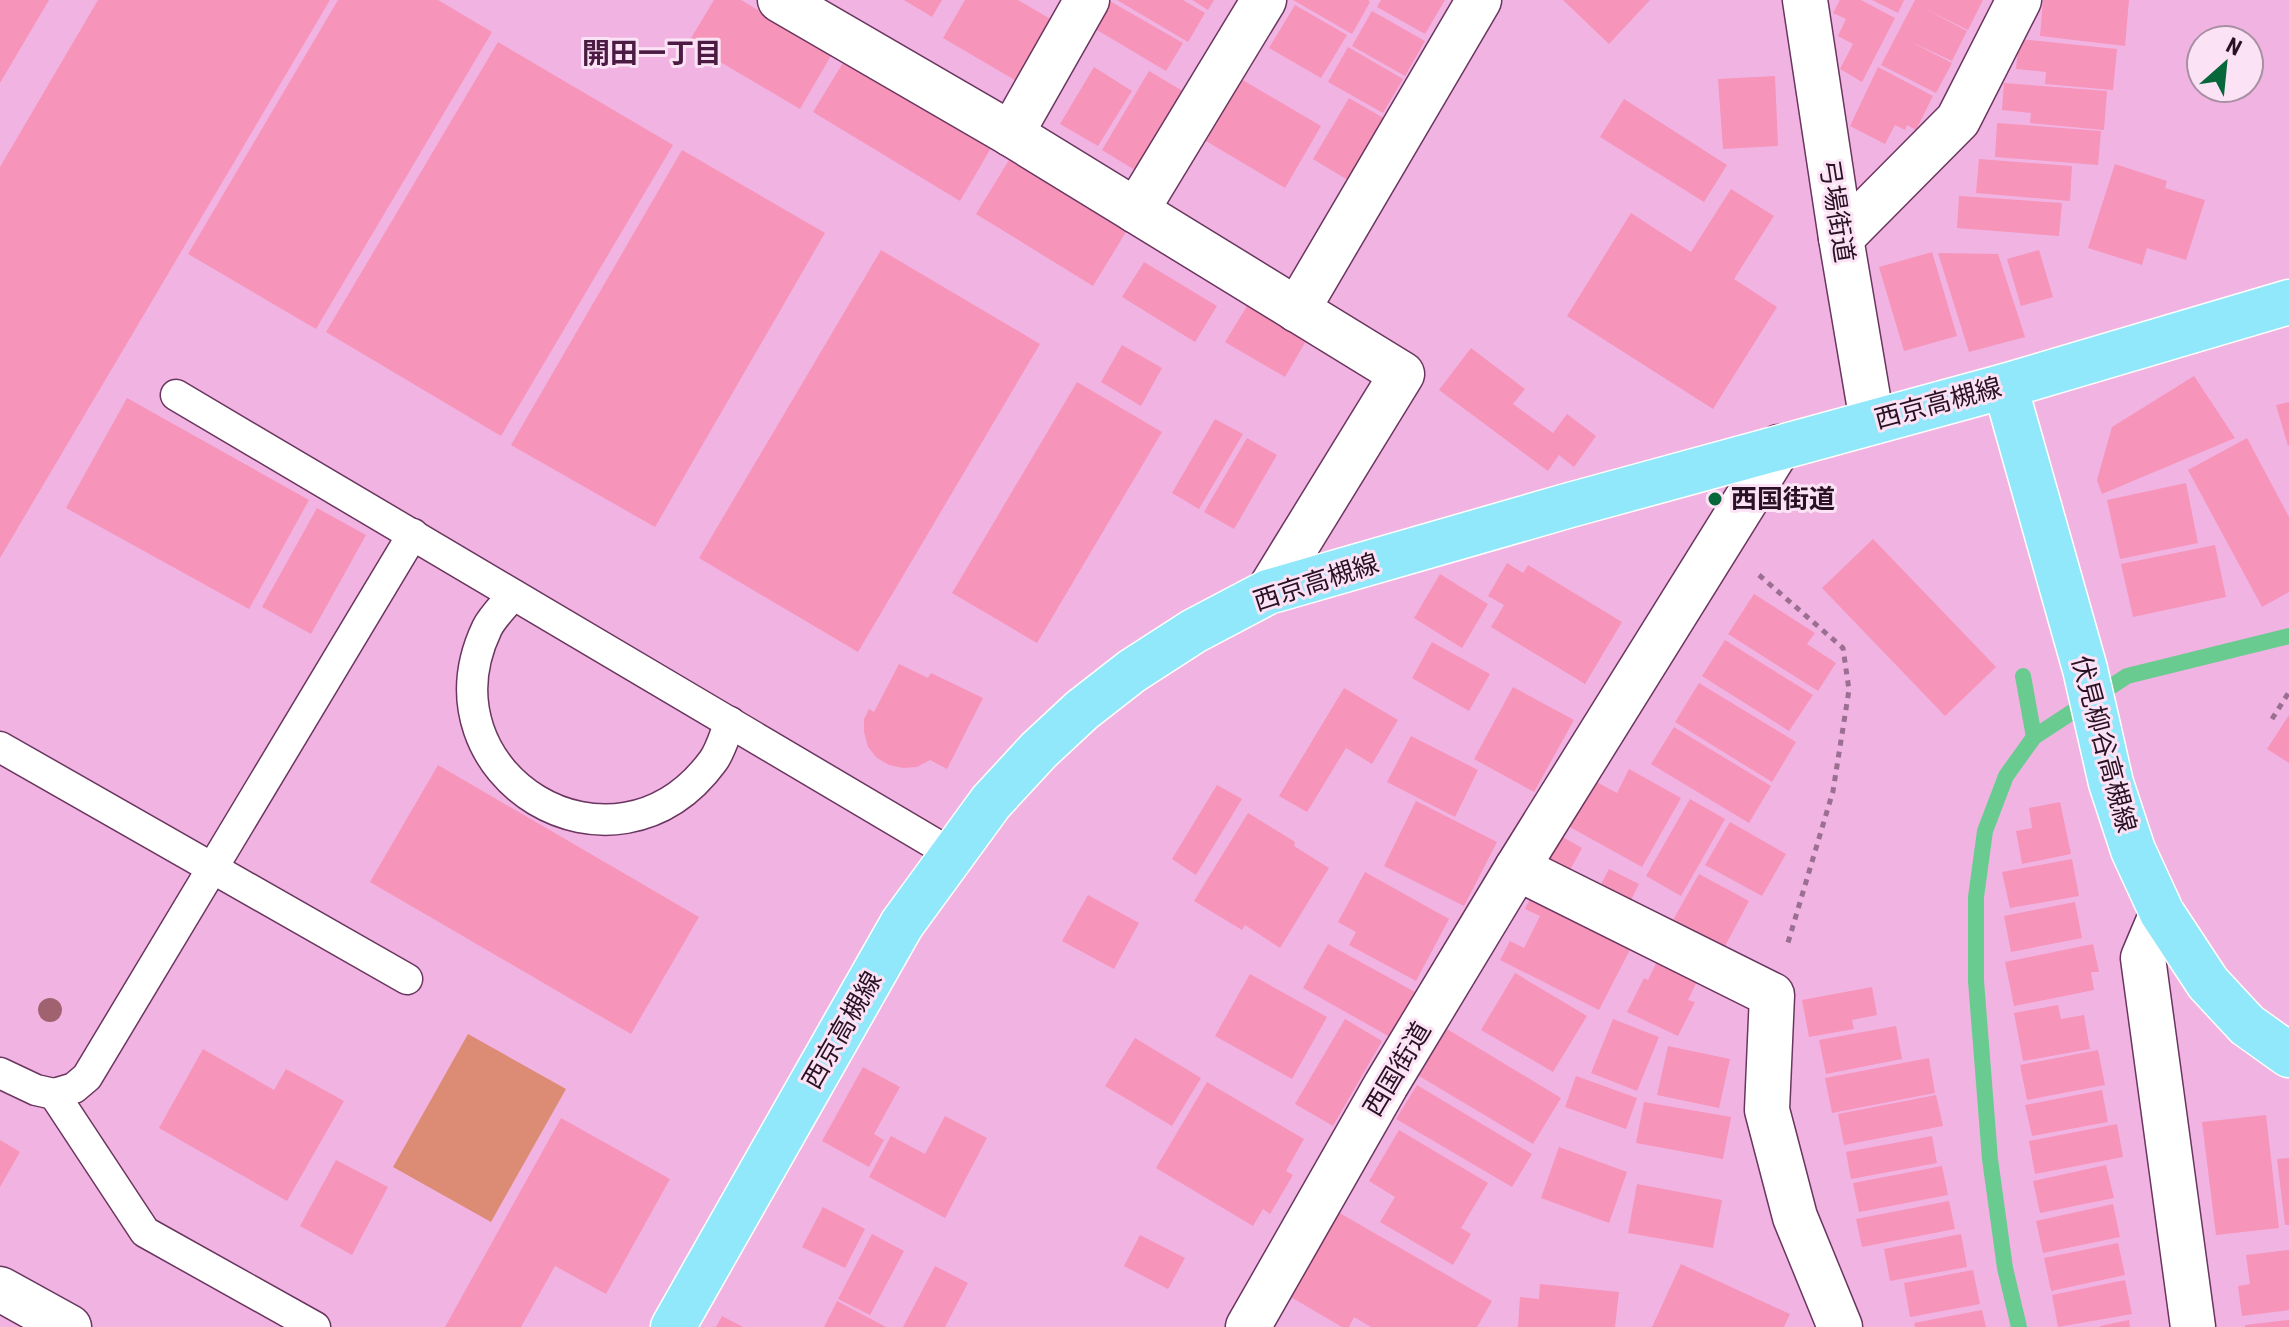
<svg xmlns="http://www.w3.org/2000/svg" width="2289" height="1327" font-family="'Roboto Condensed','Noto Sans JP',sans-serif">
<rect width="100%" height="100%" fill="#f1b4e2"/>
<path fill="#dc8b75" d="M468 1034 566 1089 491 1222 393 1167Z"/>
<g fill="none" stroke-linecap="round" stroke-linejoin="round">
<g stroke="#6acb91" stroke-width="16">
<path d="M2023 676 2034 737"/>
<path d="M2019 1327 2005 1268 1990 1159 1976 981V897L1985 831 2006 776 2034 737 2127 676 2289 636"/>
</g>
</g>
<g fill="#f694ba">
<path d="M0 0H49L0 83Z"/>
<path d="M98 0H330L0 558V167Z"/>
<path d="M338 0H438L492 32 316 329 188 254Z"/>
<path d="M714 0H741L832 54 800 109 688 43Z"/>
<path d="M904 0H942L932 17Z"/>
<path d="M965 0H1018L1054 21 1018 82 943 38Z"/>
<path d="M1108 0 1183 43 1166 71 1092 27Z"/>
<path d="M1117 0H1183L1205 13 1188 42Z"/>
<path d="M1192 0H1214L1208 10Z"/>
<path d="M1293 0H1368L1370 2 1352 34Z"/>
<path d="M1381 0H1445L1425 34 1377 7Z"/>
<path d="M1563 0H1650L1609 44Z"/>
<path d="M1840 0H1861L1895 18 1862 82 1840 69 1853 44 1838 36 1846 19 1833 13Z"/>
<path d="M1872 0H1904L1898 13Z"/>
<path d="M1915 0H1983L1968 30 1925 9 1967 31 1952 61 1909 41 1952 63 1936 93 1881 65Z"/>
<path d="M2043 0H2129L2125 46 2040 36Z"/>
<path d="M1295 5 1347 35 1321 78 1269 48Z"/>
<path d="M1372 11 1425 41 1405 76 1352 46Z"/>
<path d="M2019 39 2117 49 2113 90 2045 84 2046 72 2016 69Z"/>
<path d="M498 42 673 145 501 436 326 332Z"/>
<path d="M1348 47 1403 79 1383 113 1328 82Z"/>
<path d="M844 61 991 148 960 201 813 112Z"/>
<path d="M1094 67 1132 91 1098 146 1060 124Z"/>
<path d="M1878 67 1933 96 1916 130 1907 125 1905 130 1895 125 1885 144 1850 126Z"/>
<path d="M1149 71 1186 93 1138 172 1102 150Z"/>
<path d="M1775 76 1778 146 1723 149 1718 79Z"/>
<path d="M1241 79 1321 126 1285 188 1206 141Z"/>
<path d="M2004 83 2107 91 2104 130 2030 123 2031 113 2002 110Z"/>
<path d="M1349 98 1392 123 1356 185 1313 159Z"/>
<path d="M1624 99 1727 165 1704 202 1600 137Z"/>
<path d="M1997 123 2101 131 2098 165 1995 157Z"/>
<path d="M682 150 825 233 655 527 511 445Z"/>
<path d="M1979 159 2072 166 2070 201 1976 193Z"/>
<path d="M1009 160 1126 232 1093 286 976 214Z"/>
<path d="M2115 164 2167 181 2165 188 2205 200 2186 260 2147 248 2142 265 2088 248Z"/>
<path d="M1731 189 1774 216 1734 279 1777 307 1713 409 1567 316 1631 213 1691 252Z"/>
<path d="M1959 196 2062 203 2059 236 1957 228Z"/>
<path d="M881 250 1040 344 858 652 699 558Z"/>
<path d="M2039 250 2053 297 2021 306 2007 259Z"/>
<path d="M1932 252 1957 336 1904 351 1879 267Z"/>
<path d="M1938 253 1998 254 2025 337 1969 352Z"/>
<path d="M1144 262 1217 306 1195 342 1122 297Z"/>
<path d="M1247 306 1306 341 1285 377 1225 342Z"/>
<path d="M1122 345 1162 368 1141 406 1101 382Z"/>
<path d="M1471 348 1525 389 1513 404 1553 433 1567 414 1596 436 1574 467 1559 455 1548 471 1439 390Z"/>
<path d="M2194 376 2235 438 2102 494 2097 480 2112 427Z"/>
<path d="M1077 382 1162 432 1037 643 952 593Z"/>
<path d="M127 398 309 500 249 609 66 508Z"/>
<path d="M2289 402V445L2288 446 2276 405Z"/>
<path d="M1215 419 1243 434 1199 509 1172 493Z"/>
<path d="M1247 438 1277 455 1234 529 1204 512Z"/>
<path d="M2247 438 2289 517V592L2262 607 2188 470Z"/>
<path d="M2186 483 2198 543 2120 559 2107 500Z"/>
<path d="M317 508 366 535 311 634 262 607Z"/>
<path d="M1873 539 1996 667 1945 716 1822 588Z"/>
<path d="M2215 545 2226 597 2133 617 2121 564Z"/>
<path d="M1507 563 1523 573 1528 565 1622 622 1585 684 1491 627 1504 605 1488 596Z"/>
<path d="M1440 574 1488 604 1462 648 1414 618Z"/>
<path d="M1754 594 1815 633 1807 644 1836 663 1818 691 1728 634Z"/>
<path d="M1725 640 1813 695 1789 731 1702 676Z"/>
<path d="M1432 642 1490 674 1469 711 1412 678Z"/>
<path d="M899 664 928 678 931 673 983 698 947 769 930 760 917 767 903 768 889 765 877 758 868 747 864 732V719L869 709 874 712Z"/>
<path d="M1699 683 1796 742 1772 782 1675 722Z"/>
<path d="M1513 687 1574 720 1534 792 1474 759Z"/>
<path d="M1344 688 1398 720 1372 764 1346 748 1307 812 1279 796Z"/>
<path d="M2289 715V763L2267 749Z"/>
<path d="M1674 727 1771 786 1749 823 1651 764Z"/>
<path d="M1411 736 1478 770 1455 817 1387 782Z"/>
<path d="M438 765 699 917 631 1034 370 882Z"/>
<path d="M1629 769 1681 798 1642 867 1568 826 1593 780 1617 793Z"/>
<path d="M1217 785 1242 799 1196 875 1172 859Z"/>
<path d="M1690 799 1725 819 1681 896 1646 876Z"/>
<path d="M1416 801 1497 842 1464 906 1384 866Z"/>
<path d="M2060 802 2071 854 2022 864 2016 831 2032 828 2029 808Z"/>
<path d="M1248 813 1295 842 1294 846 1329 868 1280 948 1245 925 1242 930 1194 901Z"/>
<path d="M1730 822 1786 854 1762 896 1705 865Z"/>
<path d="M1559 835 1582 848 1564 881 1540 868Z"/>
<path d="M2072 859 2079 896 2010 908 2002 872Z"/>
<path d="M1609 869 1639 884 1625 912 1595 896Z"/>
<path d="M1365 872 1449 919 1416 981 1349 945 1356 932 1338 922Z"/>
<path d="M1699 874 1749 901 1724 948 1673 920Z"/>
<path d="M1534 891 1634 942 1599 1010 1500 960 1510 941 1524 948 1540 916 1525 909Z"/>
<path d="M1088 895 1139 923 1114 969 1062 941Z"/>
<path d="M2075 902 2082 938 2011 952 2004 916Z"/>
<path d="M1328 944 1415 992 1390 1037 1303 988Z"/>
<path d="M2093 944 2099 972H2091L2094 990 2014 1006 2005 962Z"/>
<path d="M1661 953 1701 973 1688 1000 1695 1002 1678 1036 1627 1012 1644 978 1648 980Z"/>
<path d="M1515 973 1587 1016 1553 1072 1481 1030Z"/>
<path d="M1250 974 1327 1017 1292 1079 1215 1036Z"/>
<path d="M1872 987 1877 1015 1852 1020 1854 1029 1809 1037 1802 1000Z"/>
<path d="M2058 1005 2061 1019 2084 1015 2090 1049 2023 1061 2014 1013Z"/>
<path d="M1345 1019 1382 1041 1333 1126 1295 1104Z"/>
<path d="M1613 1019 1659 1037 1637 1091 1591 1073Z"/>
<path d="M1896 1026 1902 1059 1826 1074 1819 1040Z"/>
<path d="M1447 1029 1561 1098 1533 1144 1419 1076Z"/>
<path d="M1135 1038 1201 1078 1172 1126 1105 1086Z"/>
<path d="M1668 1046 1730 1059 1719 1108 1657 1095Z"/>
<path d="M203 1049 274 1090 286 1069 344 1101 287 1201 159 1128Z"/>
<path d="M2098 1050 2105 1085 2027 1100 2020 1065Z"/>
<path d="M1929 1058 1935 1093 1832 1113 1825 1078Z"/>
<path d="M863 1067 900 1087 874 1134 884 1140 869 1167 822 1141Z"/>
<path d="M1576 1076 1637 1098 1626 1129 1565 1107Z"/>
<path d="M1207 1082 1304 1139 1286 1171 1293 1175 1270 1214 1263 1209 1253 1226 1156 1168Z"/>
<path d="M1417 1085 1532 1154 1512 1187 1396 1119Z"/>
<path d="M2102 1090 2108 1122 2032 1136 2025 1105Z"/>
<path d="M1936 1095 1943 1126 1844 1145 1838 1114Z"/>
<path d="M1644 1102 1731 1117 1723 1159 1636 1143Z"/>
<path d="M2266 1115 2279 1228 2216 1235 2202 1122Z"/>
<path d="M945 1116 987 1138 945 1218 869 1177 891 1136 925 1154Z"/>
<path d="M561 1118 670 1179 606 1294 555 1266 521 1327H445Z"/>
<path d="M2117 1124 2123 1157 2035 1174 2029 1141Z"/>
<path d="M1399 1130 1488 1183 1461 1228 1471 1234 1453 1265 1380 1222 1395 1197 1369 1181Z"/>
<path d="M1932 1136 1937 1163 1851 1179 1846 1152Z"/>
<path d="M0 1140 20 1152 0 1187Z"/>
<path d="M1559 1147 1627 1172 1609 1223 1541 1198Z"/>
<path d="M2289 1158V1225H2285L2277 1159Z"/>
<path d="M336 1160 388 1187 352 1255 300 1226Z"/>
<path d="M2106 1165 2114 1198 2040 1213 2033 1181Z"/>
<path d="M1942 1166 1948 1195 1859 1212 1853 1183Z"/>
<path d="M1637 1184 1722 1200 1713 1248 1628 1233Z"/>
<path d="M1949 1201 1955 1229 1862 1247 1856 1219Z"/>
<path d="M2113 1204 2120 1237 2043 1253 2036 1221Z"/>
<path d="M823 1207 865 1229 845 1268 802 1247Z"/>
<path d="M1338 1212 1492 1301 1477 1327H1371L1354 1317 1349 1327H1342L1289 1296Z"/>
<path d="M872 1234 904 1251 870 1315 838 1299Z"/>
<path d="M1961 1234 1967 1267 1890 1281 1884 1249Z"/>
<path d="M1140 1235 1185 1258 1168 1289 1124 1266Z"/>
<path d="M2118 1243 2125 1275 2051 1291 2044 1258Z"/>
<path d="M2289 1250V1310L2242 1316 2238 1286 2250 1284 2246 1255Z"/>
<path d="M1681 1264 1790 1314 1784 1327H1652Z"/>
<path d="M935 1266 968 1283 945 1327H903Z"/>
<path d="M1973 1270 1980 1304 1910 1317 1904 1283Z"/>
<path d="M2125 1280 2132 1314 2058 1327 2052 1295Z"/>
<path d="M1540 1284 1619 1292 1615 1327H1518L1520 1297 1539 1299Z"/>
<path d="M837 1301 886 1327H824Z"/>
<path d="M1982 1310 1986 1327H1915L1914 1323Z"/>
<path d="M722 1316 743 1327H716Z"/>
<path d="M2129 1320 2130 1327H2100V1326Z"/>
<path d="M2289 1320V1327H2245V1325Z"/>
</g>
<g fill="none" stroke-linecap="round" stroke-linejoin="round">
<defs>
<g id="service">
<path d="M176 395 952 854"/>
<path d="M513 595C505 605 493 616 487 628 417 775 614 896 713 761 721 750 725 734 730 722"/>
<path d="M0 747 407 979"/>
<path d="M0 1073 36 1090 54 1094"/>
<path d="M315 1327 145 1232 54 1094 74 1088 87 1077 413 534"/>
</g>
<g id="minor">
<path d="M780 0 1011 134 1402 374 1268 592"/>
<path d="M1805 0 1841 238 1872 421"/>
<path d="M1011 134 1087 0"/>
<path d="M1136 211 1264 0"/>
<path d="M1841 238 1958 120 2019 0"/>
<path d="M1297 310 1479 0"/>
<path d="M1517 868 1772 995 1767 1110 1795 1217 1840 1327"/>
<path d="M2162 913 2143 958 2193 1327"/>
<path d="M0 1289 69 1327"/>
<path d="M1248 1327 1386 1085 1517 868 1779 447"/>
</g>
<g id="primary">
<path d="M2005 386 2085 669 2111 783 2133 850 2162 913 2208 983 2247 1025 2289 1055"/>
<path d="M673 1327 902 924 991 802 1039 750 1082 710 1132 671 1194 631 1268 592 1570 505 2005 386 2289 302"/>
</g>
</defs>
<use href="#service" stroke="#6a365f" stroke-width="33"/>
<use href="#minor" stroke="#6a365f" stroke-width="47"/>
<use href="#primary" stroke="#fff" stroke-width="47"/>
<g stroke="#9b6f91" stroke-width="5" stroke-dasharray="6 6" stroke-linecap="butt">
<path d="M1759 575 1843 648 1849 690 1833 791 1787 946"/>
<path d="M2272 719 2289 692"/>
</g>
<use href="#service" stroke="#fff" stroke-width="30"/>
<use href="#minor" stroke="#fff" stroke-width="44"/>
<use href="#primary" stroke="#91e8fb" stroke-width="44"/>
</g>
<circle fill="#9f626e" cx="50" cy="1010" r="12"/>
<circle fill="#06673a" stroke="#fce2f5" stroke-width="3" cx="1715" cy="499" r="8"/>
<g text-anchor="middle" stroke-width="6" stroke-linejoin="round" paint-order="stroke">
<g font-size="26" fill="#291224" stroke="#fce2f5">
<text transform="translate(1837 211) rotate(81)" y="9">弓場街道</text>
<text transform="translate(1938 403) rotate(-15)" y="9">西京高槻線</text>
<text transform="translate(1316 582) rotate(-18)" y="9">西京高槻線</text>
<text transform="translate(2104 744) rotate(75)" y="9">伏見柳谷高槻線</text>
<text transform="translate(842 1030) rotate(-60)" y="9">西京高槻線</text>
<text transform="translate(1397 1069) rotate(-59)" y="9">西国街道</text>
</g>
<g font-size="26" font-weight="bold" fill="#291224" stroke="#fce2f5" text-anchor="start">
<text x="1731" y="508">西国街道</text>
</g>
<g font-size="28" font-weight="bold" fill="#4c1b43" stroke="#fce2f5">
<text x="652" y="63">開田一丁目</text>
</g>
</g>
<g transform="translate(2225 64) rotate(27)"><circle r="38" fill="#fce2f5" stroke="#a88fa1" stroke-width="2"/>
<path d="M0-6L14 30L0 20L-14 30Z" fill="#06673a"/>
<text y="-12" font-size="22" font-weight="bold" text-anchor="middle" fill="#291224">N</text>
</g>
</svg>
